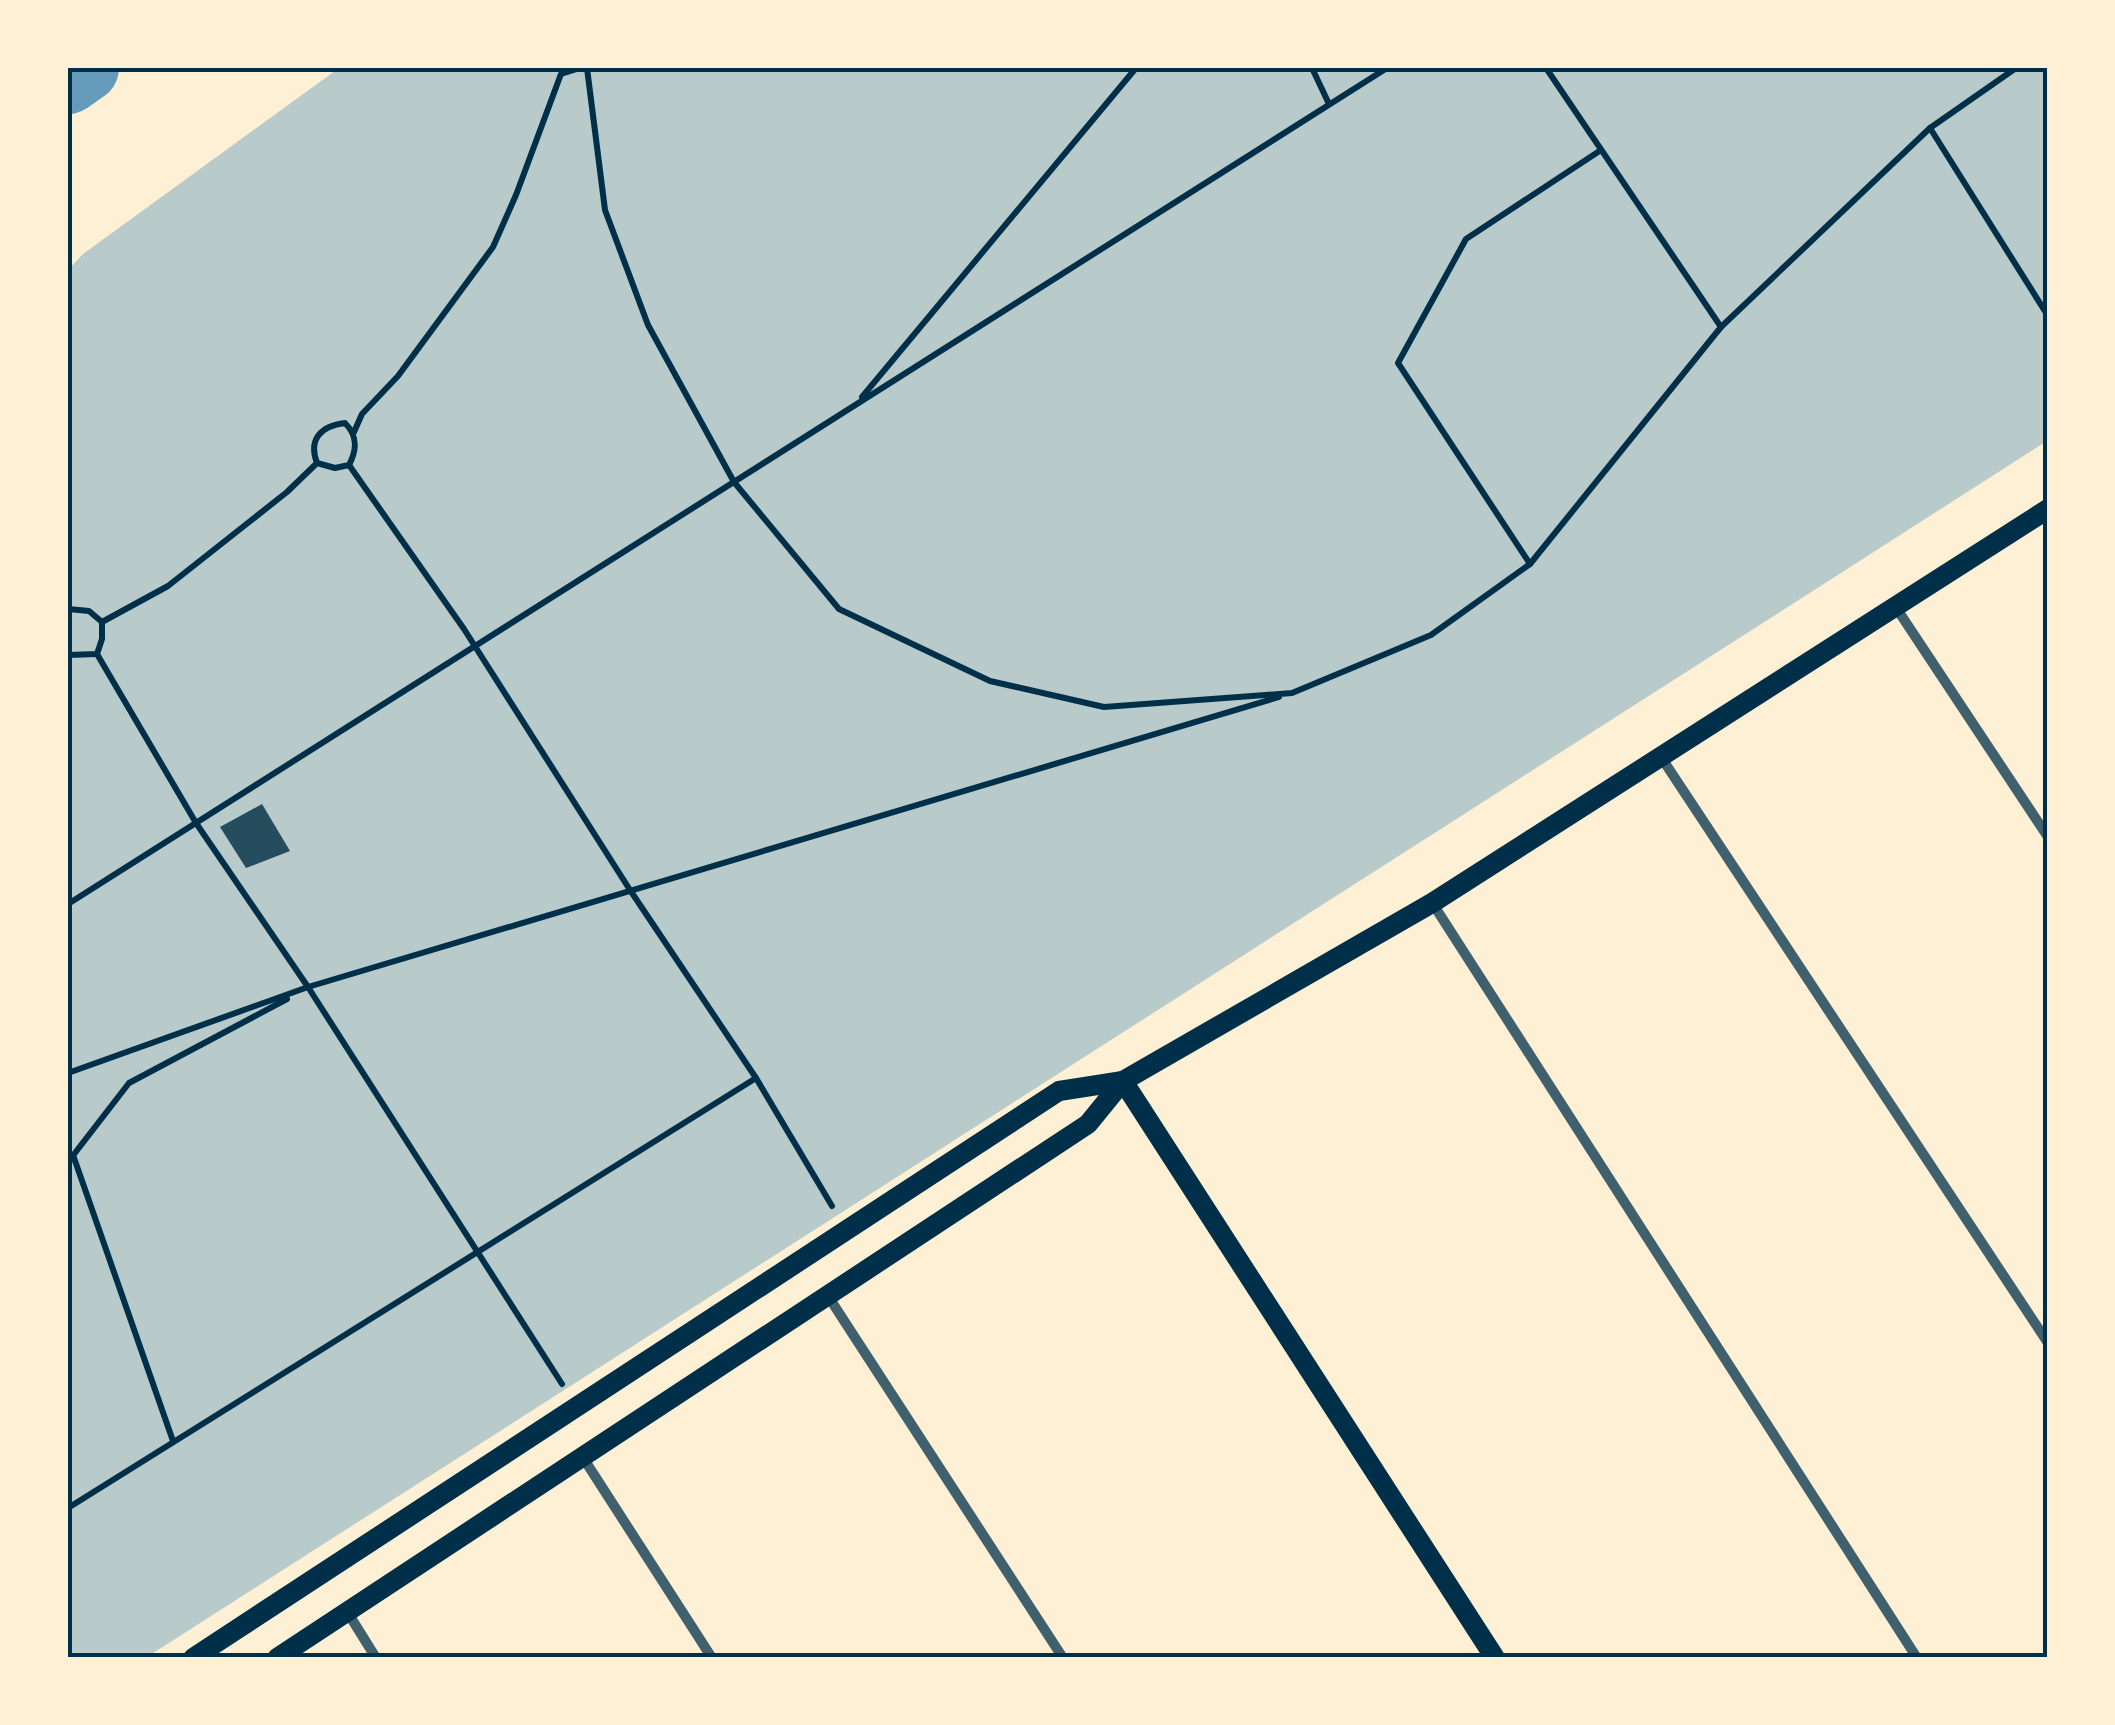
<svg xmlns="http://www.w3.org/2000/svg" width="2115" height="1725" font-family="Barlow,sans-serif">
<rect width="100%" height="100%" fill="#fdf0d5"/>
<path fill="#b9caca" d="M339 68H2047V441L147 1657H68V270L83 254Z"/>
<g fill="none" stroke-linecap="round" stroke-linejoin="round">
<path stroke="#669bbc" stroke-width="68" d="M68 80 85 68"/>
</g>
<path fill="#264d5e" d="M262 804 290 851 246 868 220 827Z"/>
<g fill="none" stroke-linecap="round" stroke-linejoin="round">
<g stroke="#003049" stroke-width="6">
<path d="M587 68 605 210 648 325 734 482 839 609 990 681 1104 707 1292 693 1431 635 1530 564 1721 327 1930 128 2016 68"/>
<path d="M1312 68 1329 104"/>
<path d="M1546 68 1721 327"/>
<path d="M1930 128 2048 316"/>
<path d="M862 397 1136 68"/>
<path d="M354 432 362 414 398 376 493 247 516 195 561 74 580 68"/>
<path d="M349 465 464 629 630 890 756 1078 832 1206"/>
<path d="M1530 564 1398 363 1466 239 1601 150"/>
<path d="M68 609 89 611 102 622V639L97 654 68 655"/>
<path d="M102 622 168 586 287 492 317 463C308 439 321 426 345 423 358 436 357 450 349 465L335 468 317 463"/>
<path d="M97 654 196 823 308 987 562 1384"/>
<path d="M68 904 1387 68"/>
<path d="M68 1073 308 987 1279 697"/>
<path d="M73 1155 173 1441"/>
<path d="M68 1162 129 1083 287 999"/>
<path d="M68 1508 756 1078"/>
</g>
<g stroke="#3f606c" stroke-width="10">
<path d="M1895 606 2048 837"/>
<path d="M1661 757 2048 1343"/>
<path d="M1433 904 1917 1658"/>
<path d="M828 1296 1063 1658"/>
<path d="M582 1456 712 1658"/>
<path d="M348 1613 376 1658"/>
</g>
<g stroke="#003049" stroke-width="20">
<path d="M1123 1081 1495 1658"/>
<path d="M193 1658 1059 1091 1123 1081"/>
<path d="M277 1658 1088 1124 1123 1081 1432 903 2048 509"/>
</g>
</g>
<rect width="2115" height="1725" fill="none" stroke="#fdf0d5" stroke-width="140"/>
<rect x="70" y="70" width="1975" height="1585" fill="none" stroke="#003049" stroke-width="4"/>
</svg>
